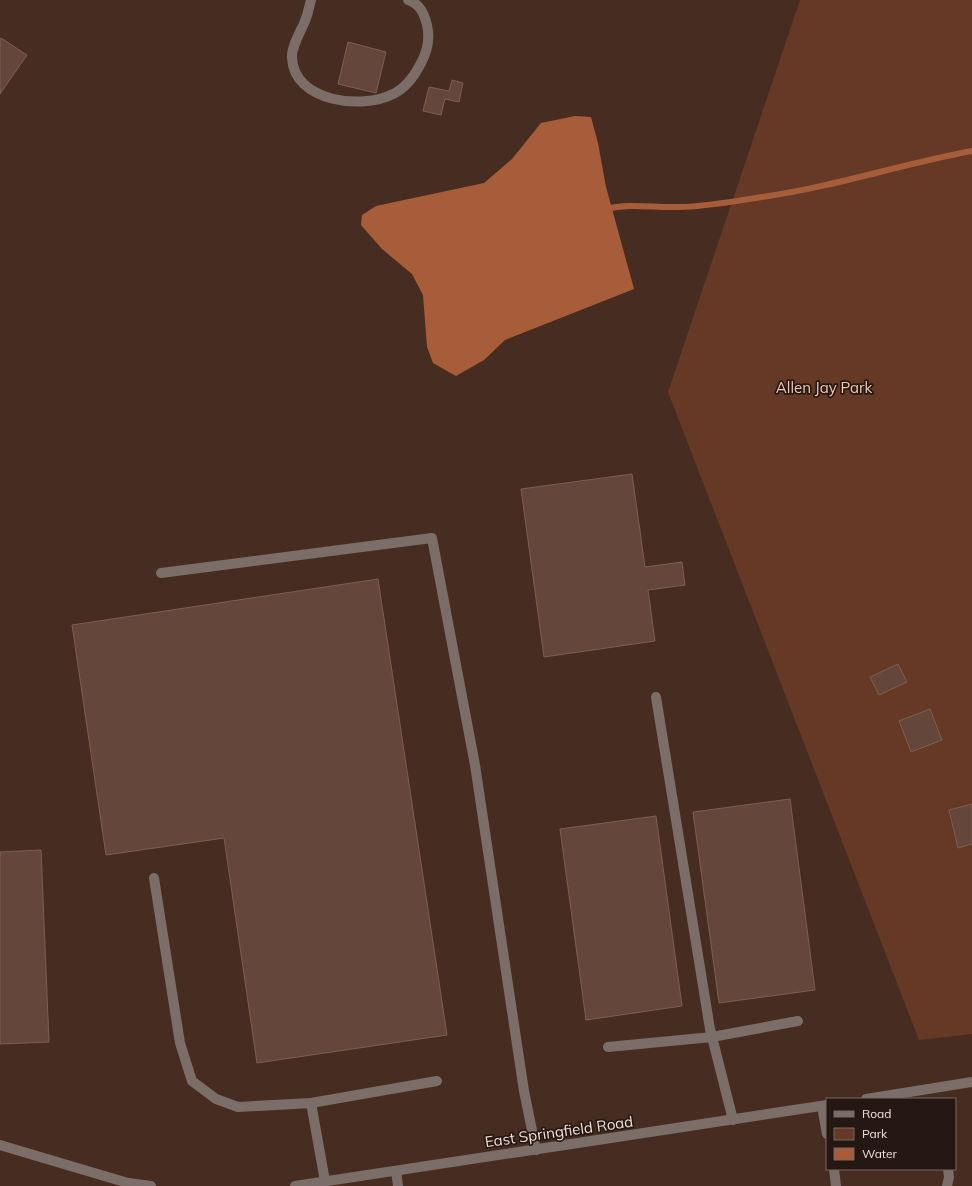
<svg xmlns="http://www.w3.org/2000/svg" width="972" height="1186" font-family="Mulish,sans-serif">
<rect width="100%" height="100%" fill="#472d21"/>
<path fill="#653925" d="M800 0H972V1034L919 1040 668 392Z"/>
<path fill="#a85d3a" d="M575 116 591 117 598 143 606 187 634 289 505 340 484 360 456 376 433 363 427 347 423 295 412 274 382 249 361 225 362 215 376 206 484 183 512 159 541 123Z"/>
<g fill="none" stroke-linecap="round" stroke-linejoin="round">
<path stroke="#a85d3a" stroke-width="6" d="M606 209C630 203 654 208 678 207 706 207 735 201 762 197 834 187 901 164 972 151"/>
</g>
<g fill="#64473a" stroke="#7d5f52">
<path d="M1 38 27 55 0 94V40Z"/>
<path d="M348 42 386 52 376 93 338 84Z"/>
<path d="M452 80 463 83 459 102 445 99 441 115 423 111 429 87 449 91Z"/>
<path d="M632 474 645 567 682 562 685 585 648 590 655 641 544 657 521 489Z"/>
<path d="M378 579 447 1035 257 1063 224 838 106 855 72 625Z"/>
<path d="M898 664 907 682 879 695 870 677Z"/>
<path d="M930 709 942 740 911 752 899 721Z"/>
<path d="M790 799 815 990 719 1003 693 812Z"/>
<path d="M972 804V844L958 848 949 810Z"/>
<path d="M656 816 682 1006 586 1020 560 829Z"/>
<path d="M41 850 49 1042 0 1044V852Z"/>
</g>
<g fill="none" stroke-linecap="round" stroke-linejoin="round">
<g stroke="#7b6d67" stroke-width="10">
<path d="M311 0C309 7 308 14 305 21 301 31 291 47 292 58 294 102 362 110 393 94 406 88 415 75 421 63 427 52 430 38 427 25 424 13 420 4 408 0"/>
<path d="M161 573 432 538 475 765 524 1091 536 1150"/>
<path d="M656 697 710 1029 733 1120"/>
<path d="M154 878 180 1043 192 1081 216 1099 238 1107 311 1103 325 1181"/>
<path d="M608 1047 712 1037 798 1021"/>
<path d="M866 1099 972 1082"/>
<path d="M311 1103 437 1081"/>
<path d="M822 1106 827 1134"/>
<path d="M0 1145 128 1183 151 1186"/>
<path d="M834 1169 836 1186"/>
<path d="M396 1171 398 1186"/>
<path d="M295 1186 827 1105"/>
<path d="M947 1186 949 1177 948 1169"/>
</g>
</g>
<g text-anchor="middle" stroke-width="3.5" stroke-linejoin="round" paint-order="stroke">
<g font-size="15" fill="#f5cab7" stroke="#251813">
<text x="824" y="393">Allen Jay Park</text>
</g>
<g font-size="15" fill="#f3e1da" stroke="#251813">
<text transform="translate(559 1132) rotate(-8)" y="5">East Springfield Road</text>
</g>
</g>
<rect x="826" y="1098" width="130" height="72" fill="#251813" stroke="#776863"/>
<rect x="834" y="1111" width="20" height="6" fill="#7b6d67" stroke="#776863"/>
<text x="862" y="1118" font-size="12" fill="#f3e1da">Road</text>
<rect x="834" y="1128" width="20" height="12" fill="#653925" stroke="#776863"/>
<text x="862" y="1138" font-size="12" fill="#f3e1da">Park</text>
<rect x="834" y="1148" width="20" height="12" fill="#a85d3a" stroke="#776863"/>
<text x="862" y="1158" font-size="12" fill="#f3e1da">Water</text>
</svg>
